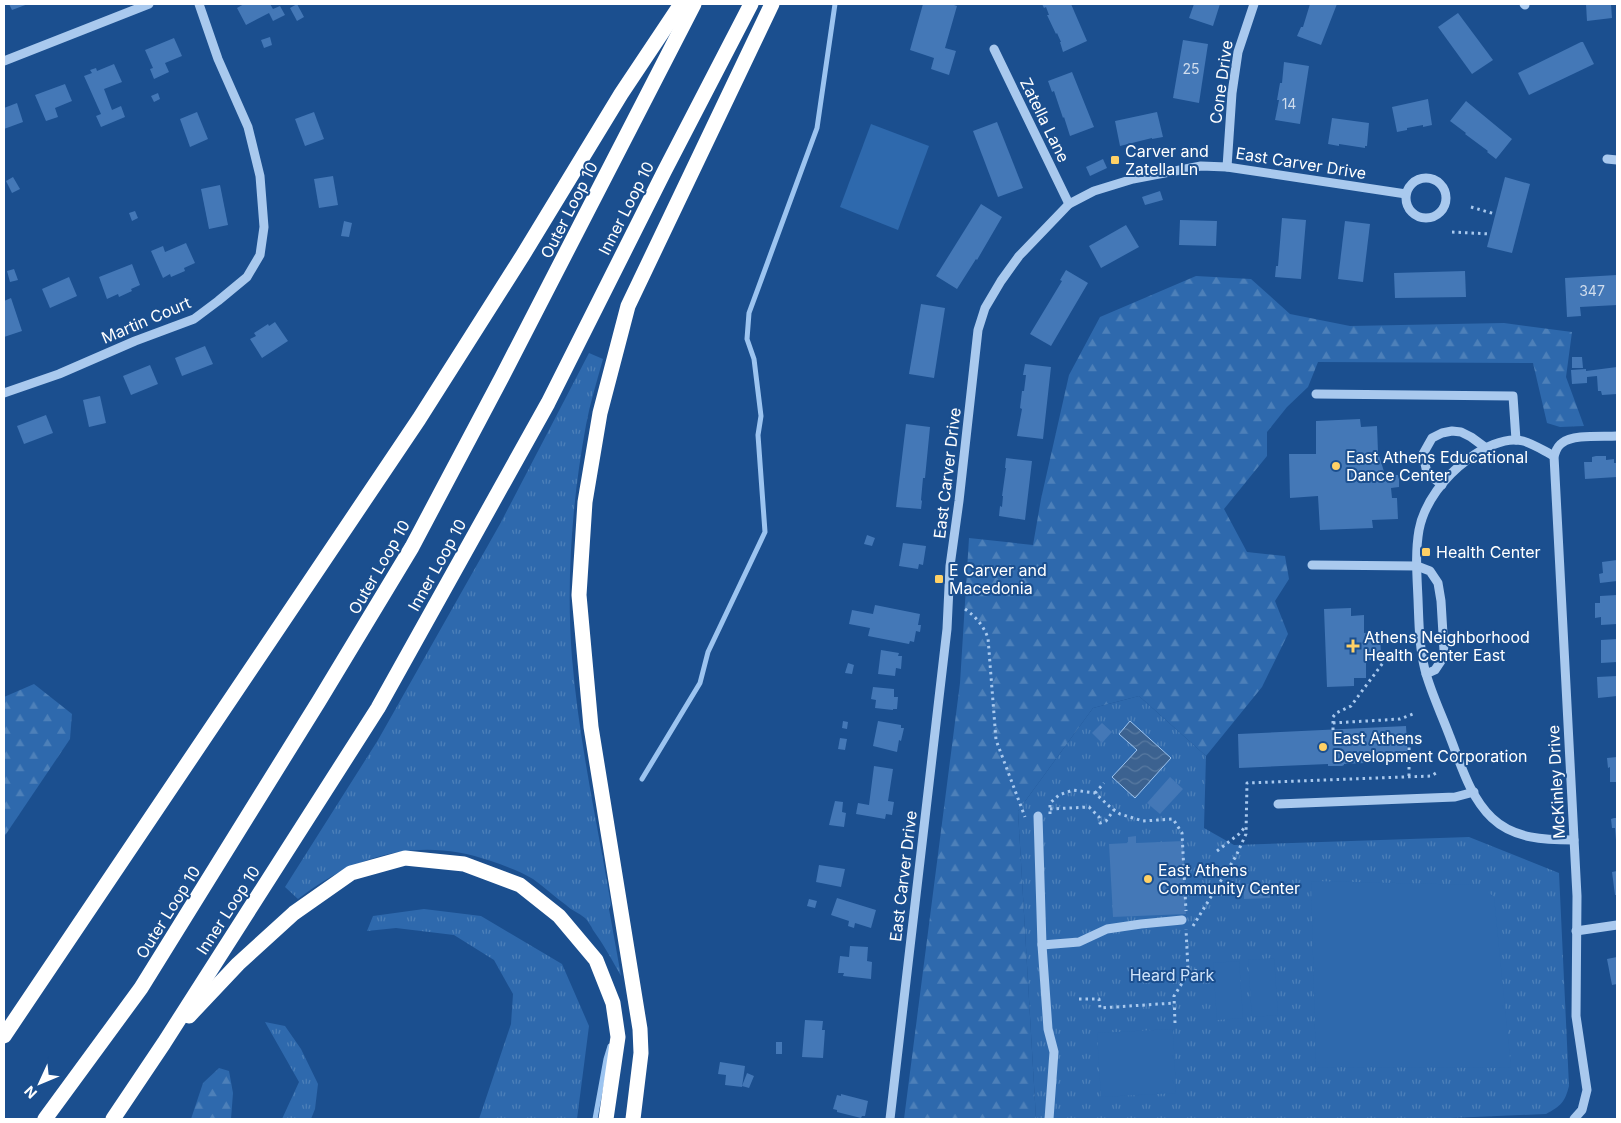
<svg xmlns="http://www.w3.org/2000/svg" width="1621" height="1123" font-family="Inter,sans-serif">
<defs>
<pattern id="grass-tufts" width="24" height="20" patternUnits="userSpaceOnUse" patternTransform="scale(1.25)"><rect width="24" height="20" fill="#2e69ad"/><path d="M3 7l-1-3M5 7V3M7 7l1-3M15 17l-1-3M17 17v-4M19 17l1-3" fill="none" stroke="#4d80b9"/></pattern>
<pattern id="forest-firs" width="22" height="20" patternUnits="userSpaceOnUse" patternTransform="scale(1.25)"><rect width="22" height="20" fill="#2e69ad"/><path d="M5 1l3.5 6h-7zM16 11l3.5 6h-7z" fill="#4d80b9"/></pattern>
<pattern id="water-waves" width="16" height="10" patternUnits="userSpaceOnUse" patternTransform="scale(1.25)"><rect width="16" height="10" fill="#3c6290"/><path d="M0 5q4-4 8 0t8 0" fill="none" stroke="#597aa1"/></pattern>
</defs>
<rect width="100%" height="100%" fill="#1b4f8f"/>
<g fill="url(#grass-tufts)">
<path d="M589 353 603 359C597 381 590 403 586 425 572 501 566 581 572 658 579 741 597 823 611 904L609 909 621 976C612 960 604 945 593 930 591 926 588 921 585 918 579 913 571 910 566 905 555 897 544 887 533 879 520 871 505 866 491 861 420 836 356 854 298 899L285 887 378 740 500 524Z"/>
<path d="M1139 696 1206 756 1204 828 1234 845 1469 837 1559 873 1569 1086C1565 1102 1561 1106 1546 1114L1427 1119H1036L1018 811 1093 708Z"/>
<path d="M424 909 481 916 562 964 589 1026 577 1119H479L511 1024 513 994 494 960 454 935 396 928 367 931 373 916Z"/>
<path d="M265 1022 285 1026 301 1049 318 1084 315 1109 311 1119H282L299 1082Z"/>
</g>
<g fill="url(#forest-firs)">
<path d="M1196 276 1251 279 1290 314 1350 326 1504 323 1572 332 1566 377 1584 426 1560 427 1547 423 1533 363 1318 362 1308 387 1287 407 1267 432V456L1224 509 1247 552 1285 556 1289 579 1275 601 1288 634 1262 687 1206 756 1139 696 1093 708 1018 811 1036 1119H904L960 683 969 538 1033 545 1041 499 1069 375 1100 317Z"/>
<path d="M34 684 72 714 70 739 4 837V697Z"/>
<path d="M219 1068 229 1071 233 1093 231 1119H191L203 1083Z"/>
</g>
<g fill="#2e69ad">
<path d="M871 124 929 146 898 230 840 207Z"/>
<path d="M1311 881 1480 885 1494 897 1511 1068 1316 1067Z"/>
<path d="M1274 958 1278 1015 1252 1017 1248 960Z"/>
<path d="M1239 961 1243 1018 1217 1020 1213 963Z"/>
<path d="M1173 1029 1176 1093 1101 1097 1097 1033Z"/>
</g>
<path fill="url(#water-waves)" stroke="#9cc4f0" d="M1130 721 1171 758 1135 798 1112 777 1137 750 1119 734Z"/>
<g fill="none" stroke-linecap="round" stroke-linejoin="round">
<g stroke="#9cc4f0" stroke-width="5">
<path d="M642 779 700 683 708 652 765 532 758 435 761 416 754 359 747 339 749 313 817 128 835 4"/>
<path d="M595 1119 606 1059 610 1046"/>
</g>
</g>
<g fill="#4478b7">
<path d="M9 4H28L12 10Z"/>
<path d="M244 4H270L273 9 280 6 285 15 273 21 269 13 246 25 237 8Z"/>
<path d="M297 4 304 17 297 21 290 8Z"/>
<path d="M923 4H951L957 6 945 48 956 51 949 75 931 69 934 58 910 50Z"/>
<path d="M1042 4H1071L1087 41 1063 52 1060 42H1061L1057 33 1056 34 1047 15H1049L1046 7 1044 8Z"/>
<path d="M1194 4H1220L1213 26 1189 18Z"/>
<path d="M1310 4H1337L1321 45 1297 36 1301 27H1303Z"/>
<path d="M1586 4H1611L1612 18 1587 21Z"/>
<path d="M1458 13 1493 60 1472 74 1438 27Z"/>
<path d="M270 37 272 45 264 48 261 40Z"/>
<path d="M174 38 182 56 165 63 169 72 154 79 150 69 153 68 145 50Z"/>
<path d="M1183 40 1208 44 1199 103 1173 98Z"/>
<path d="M1581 42H1583L1594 64 1529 95 1518 73Z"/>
<path d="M1284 62 1309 66 1300 124 1275 120 1279 100H1277L1280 83H1282Z"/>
<path d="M114 64 122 82 104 89 112 110 121 106 125 117 101 127 96 116 101 114 84 76 92 73 90 70 96 68 97 71Z"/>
<path d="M1072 72 1094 127 1070 136 1064 117 1063 118 1054 91 1052 92 1048 81Z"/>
<path d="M65 84 72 101 55 108 58 117 46 121 35 95Z"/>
<path d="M158 93 160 99 154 102 151 96Z"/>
<path d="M1428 99 1432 125 1423 127V125L1407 128V130L1397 132 1392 107Z"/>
<path d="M1466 101 1512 139 1496 159 1487 152 1488 151 1465 134 1466 133 1450 121Z"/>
<path d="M17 103 23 122 4 129V108Z"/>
<path d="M197 112 208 139 190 147 180 119Z"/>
<path d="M314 112 324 139 305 146 295 119Z"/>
<path d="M1157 112 1163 137 1152 139V138L1120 146 1115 121Z"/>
<path d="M1332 118 1369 123 1367 146H1365V148L1339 144V146L1328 144Z"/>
<path d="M997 122 1023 188 998 197 973 131Z"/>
<path d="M1103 159 1107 168 1090 176 1086 167Z"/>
<path d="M333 176 338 205 319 208 314 179Z"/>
<path d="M13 177 20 189 12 193 6 181Z"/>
<path d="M1505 177 1530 184 1512 253 1487 247Z"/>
<path d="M220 185 228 225 209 229 201 189Z"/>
<path d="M1160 191 1163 200 1145 205 1142 197Z"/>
<path d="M981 204 1002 217 977 260 976 259 957 289 936 276Z"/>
<path d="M135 211 138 218 132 221 129 213Z"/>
<path d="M1282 218 1306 220 1301 279 1275 277 1276 266H1278Z"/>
<path d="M1180 220 1217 221 1216 246 1179 245Z"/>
<path d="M344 221 352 223 349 237 341 236Z"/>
<path d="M1345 221 1370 224 1363 282 1338 279Z"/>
<path d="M1126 225 1139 247 1101 268 1089 246Z"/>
<path d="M186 243 195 263 184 268 185 271 171 277 170 274 163 278 151 251 163 246 165 252Z"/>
<path d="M132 264 140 285 131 289 132 291 119 297 118 294 107 299 99 277Z"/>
<path d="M14 269 18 280 10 282 7 271Z"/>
<path d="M1066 270 1088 283 1051 346 1030 334 1062 281 1060 280Z"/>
<path d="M1465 271 1466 297 1395 298 1394 273Z"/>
<path d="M1617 275V305L1580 307 1581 316 1567 317 1565 278Z"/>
<path d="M69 277 77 296 50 308 42 289Z"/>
<path d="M11 298 22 331 4 337V301Z"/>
<path d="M921 304 945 308 934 378 909 374Z"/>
<path d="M275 322 288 341 262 358 250 339 256 336 254 333 268 324 269 326Z"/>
<path d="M205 346 213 364 182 376 175 358Z"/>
<path d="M1572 357H1582L1583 368H1572Z"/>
<path d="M1025 364 1051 367 1043 439 1017 436 1022 409 1020 408 1022 391H1024L1026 375H1023Z"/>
<path d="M150 365 158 384 131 395 123 376Z"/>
<path d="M1617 367V394L1602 395 1601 391H1598L1597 376 1587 377V383L1572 384 1571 370 1586 369V371Z"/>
<path d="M100 396 106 423 89 427 83 400Z"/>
<path d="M46 415 53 433 24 444 17 426Z"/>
<path d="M1360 419 1361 427 1377 426 1378 452 1386 478H1389V475H1399V487L1391 488 1392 498H1397L1398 519 1372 520 1373 528 1320 530 1318 496 1290 498 1289 454H1316V421Z"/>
<path d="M906 424 930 427 925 478H923L921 500 922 501 921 509 896 507Z"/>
<path d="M1596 456H1606V460L1614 459V463H1617V477L1585 479 1584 462H1592V457Z"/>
<path d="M1006 458 1032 461 1025 520 999 516 1000 506 1002 507 1003 496H1002L1006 468H1005Z"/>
<path d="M867 535 875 538 872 546 864 544Z"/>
<path d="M903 543 926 546 923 565 919 564 918 569 899 566Z"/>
<path d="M1617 560V581L1600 583 1599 574 1603 573 1602 562Z"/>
<path d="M1617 595V624L1601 625V617L1595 618V603H1600V596Z"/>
<path d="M875 605 920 614 918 625H921L920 632 916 631 914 642 910 641 909 644 868 636 870 628 849 624 852 610 873 614Z"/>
<path d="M1351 608V616L1364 615V633L1373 632V639H1380L1381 652H1373L1374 660H1366V678H1354V686L1327 687 1324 609Z"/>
<path d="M1617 639V662L1601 663V640Z"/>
<path d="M881 650 899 653 898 656H902L901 669 896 668 895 676 878 674Z"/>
<path d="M848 663 854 665 852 674 845 673Z"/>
<path d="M1617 676V696L1598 698 1597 677Z"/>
<path d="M873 687 894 689V697H898L897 709H893V710L875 708 876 700 871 699Z"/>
<path d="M843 721 848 722 847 729 842 728Z"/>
<path d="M878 721 901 725V728H904L901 741 899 740 897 752 873 746Z"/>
<path d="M1102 723 1112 732 1102 743 1092 733Z"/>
<path d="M1406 726 1408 761 1344 764V765L1342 766H1328V764L1239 768 1238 734Z"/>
<path d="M840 738 847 739 845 750 838 749Z"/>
<path d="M1617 757V782H1610V767L1608 768 1607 758Z"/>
<path d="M874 766 893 769 888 801 894 802 892 815 886 814 885 819 856 814 858 803 869 805Z"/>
<path d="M1170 777 1183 789 1160 814 1147 803Z"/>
<path d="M835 801 843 802 842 812 846 813 844 827 829 825Z"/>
<path d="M1614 818H1617V840H1616L1615 828H1612L1611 819Z"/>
<path d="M1136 836V843L1183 841 1186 914 1113 917 1109 844 1128 843V837Z"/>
<path d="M819 865 845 869 841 887 816 882Z"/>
<path d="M1617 871V895H1615L1612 872Z"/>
<path d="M1269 883 1270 898 1244 899V884Z"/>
<path d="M837 898 876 910 871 928 855 923 854 928 848 926 849 921 831 915Z"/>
<path d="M809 899 817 901 815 908 807 906Z"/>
<path d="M850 946 868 947 867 961 872 962 871 979 843 976 844 973H838L840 956 849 957Z"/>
<path d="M1617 957V984L1612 985 1607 959Z"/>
<path d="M805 1020 823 1021 822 1030H825L823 1058 802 1057Z"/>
<rect x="776" y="1042" width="6" height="12"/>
<path d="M720 1062 745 1066 742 1087 725 1085 726 1075 718 1074Z"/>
<path d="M747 1073 754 1076 749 1088 742 1086Z"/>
<path d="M841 1094 868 1101 865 1116H862L861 1118 837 1112V1110L833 1109 837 1095 841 1096Z"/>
</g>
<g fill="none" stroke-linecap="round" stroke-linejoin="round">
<g stroke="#a9c9ee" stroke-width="3" stroke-dasharray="2.5 4" stroke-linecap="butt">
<path d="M1471 207 1495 214"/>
<path d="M1452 232 1490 234"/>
<path d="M965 609C976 617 983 625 988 638L996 740 1025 817"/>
<path d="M1392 638 1409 637"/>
<path d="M1333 723 1400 719 1413 714"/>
<path d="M1333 730V717L1336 713 1351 706 1385 660 1393 653"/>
<path d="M1409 776V738L1421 735"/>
<path d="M1095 793 1104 783"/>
<path d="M1050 809 1089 807 1099 817 1100 823 1106 821 1114 810"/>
<path d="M1050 814V803L1059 795 1073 790 1095 793 1110 807 1120 814 1143 821 1173 819 1182 833 1186 911"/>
<path d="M1217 851 1239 834 1246 826"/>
<path d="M1193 926 1236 856 1246 834 1247 783 1431 776 1436 773"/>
<path d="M1188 970 1205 972"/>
<path d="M1079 999H1099L1100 1008 1174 1003"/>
<path d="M1175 1023 1174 996 1184 980 1188 970 1186 929"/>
</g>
<g stroke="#a9c9ee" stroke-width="9">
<path d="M1524 4 1525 5"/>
<path d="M994 49 1069 204"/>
<path d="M4 61 149 4"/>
<path d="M1607 159 1617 160"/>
<path d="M1227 167 1232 93 1238 52 1254 4"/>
<circle cx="1426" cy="198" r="20"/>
<path d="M4 393 59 374 135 341 194 319 218 301 247 277 260 255 264 227 260 176 248 127 218 59 199 4"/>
<path d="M1316 394 1513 396 1516 440"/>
<path d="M1554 456C1544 451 1534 444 1523 441 1505 436 1481 449 1467 460 1445 476 1424 503 1419 530 1415 553 1417 576 1418 599 1419 623 1419 646 1425 670 1431 693 1442 715 1450 737 1461 765 1470 797 1492 818 1514 839 1545 840 1574 840"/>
<path d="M1442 485 1427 473 1423 454 1432 438 1442 433 1452 431 1461 432 1471 437 1486 448"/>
<path d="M1312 565 1417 566 1430 571 1438 583 1441 601 1444 651 1441 661 1435 670 1426 674"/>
<path d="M1278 804 1455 797 1474 792"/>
<path d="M1038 816 1042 945 1048 1029 1054 1052 1049 1119"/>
<path d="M1576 931 1617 925"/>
<path d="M1042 945 1079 942 1107 929 1141 924 1182 920"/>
<path d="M890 1119 947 629 950 566 959 501 978 330 985 308 1001 281 1019 256 1069 204 1094 191 1133 179 1201 166 1227 167 1406 194"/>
<path d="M1574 1119 1582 1110 1587 1090 1576 1016 1577 896 1554 456C1556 451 1557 446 1562 443 1573 434 1603 437 1617 436"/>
</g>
<g stroke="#fff" stroke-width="15">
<path d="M189 1016 238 964 294 913 351 873 405 858 464 864 520 885 559 916 596 960 613 1003 618 1037 606 1119"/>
<path d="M4 1036 419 419 523 255 621 94 681 4"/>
<path d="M45 1119 141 988 319 701 412 547 502 377 694 4"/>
<path d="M113 1119 164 1043 378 708 548 403 664 172 751 4"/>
<path d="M633 1119 641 1053 640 1029 591 727 579 595 585 502 600 413 628 306 772 4"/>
</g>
</g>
<g fill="#ffd166" stroke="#1b4f8f" stroke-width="2">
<rect x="1110" y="155" width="10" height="10" rx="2.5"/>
<circle cx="1336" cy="466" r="5"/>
<rect x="1421" y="547" width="10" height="10" rx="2.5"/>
<rect x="934" y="574" width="10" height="10" rx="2.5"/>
<path d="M1350.5 638.5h5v5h5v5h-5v5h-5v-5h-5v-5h5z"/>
<circle cx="1323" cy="747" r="5"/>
<circle cx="1148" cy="879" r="5"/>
</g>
<g text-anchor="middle" stroke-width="4" stroke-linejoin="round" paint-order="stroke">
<g font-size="14" fill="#d0dded">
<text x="1191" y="74">25</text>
<text x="1289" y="109">14</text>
<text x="1592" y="296">347</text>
</g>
<g font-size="16" fill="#fff" stroke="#1b4f8f">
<text transform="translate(1221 82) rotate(-82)" y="6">Cone Drive</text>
<text transform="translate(1045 120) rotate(64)" y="6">Zatella Lane</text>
<text transform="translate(1301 163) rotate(9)" y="6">East Carver Drive</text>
<text transform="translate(626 208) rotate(-63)" y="6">Inner Loop 10</text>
<text transform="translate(569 210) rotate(-63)" y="6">Outer Loop 10</text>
<text transform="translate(146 320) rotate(-23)" y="6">Martin Court</text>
<text transform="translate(947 473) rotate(-83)" y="6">East Carver Drive</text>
<text transform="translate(437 565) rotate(-61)" y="6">Inner Loop 10</text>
<text transform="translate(379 567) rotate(-60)" y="6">Outer Loop 10</text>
<text transform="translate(1556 782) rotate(-93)" y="6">McKinley Drive</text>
<text transform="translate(903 876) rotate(-83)" y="6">East Carver Drive</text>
<text transform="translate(228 910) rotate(-57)" y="6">Inner Loop 10</text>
<text transform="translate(168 912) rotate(-58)" y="6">Outer Loop 10</text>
</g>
<g font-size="16" fill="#fff" stroke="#1b4f8f" text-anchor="start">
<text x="1125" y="157">Carver and<tspan x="1125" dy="18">Zatella Ln</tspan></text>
<text x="1346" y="463">East Athens Educational<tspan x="1346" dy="18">Dance Center</tspan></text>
<text x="1436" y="558">Health Center</text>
<text x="949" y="576">E Carver and<tspan x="949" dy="18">Macedonia</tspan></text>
<text x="1364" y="643">Athens Neighborhood<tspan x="1364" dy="18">Health Center East</tspan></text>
<text x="1333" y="744">East Athens<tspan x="1333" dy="18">Development Corporation</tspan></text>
<text x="1158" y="876">East Athens<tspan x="1158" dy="18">Community Center</tspan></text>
</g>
<g font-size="16" fill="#cfe3fa" stroke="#1b4f8f">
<text x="1172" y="981">Heard Park</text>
</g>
</g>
<rect width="1621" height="1123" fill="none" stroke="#ffffff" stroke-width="10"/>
<g transform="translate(40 1083) rotate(226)" stroke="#1b4f8f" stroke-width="4" paint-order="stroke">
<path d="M0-4L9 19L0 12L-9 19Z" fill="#ffffff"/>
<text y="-8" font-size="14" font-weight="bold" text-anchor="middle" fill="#ffffff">N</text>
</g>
</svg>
